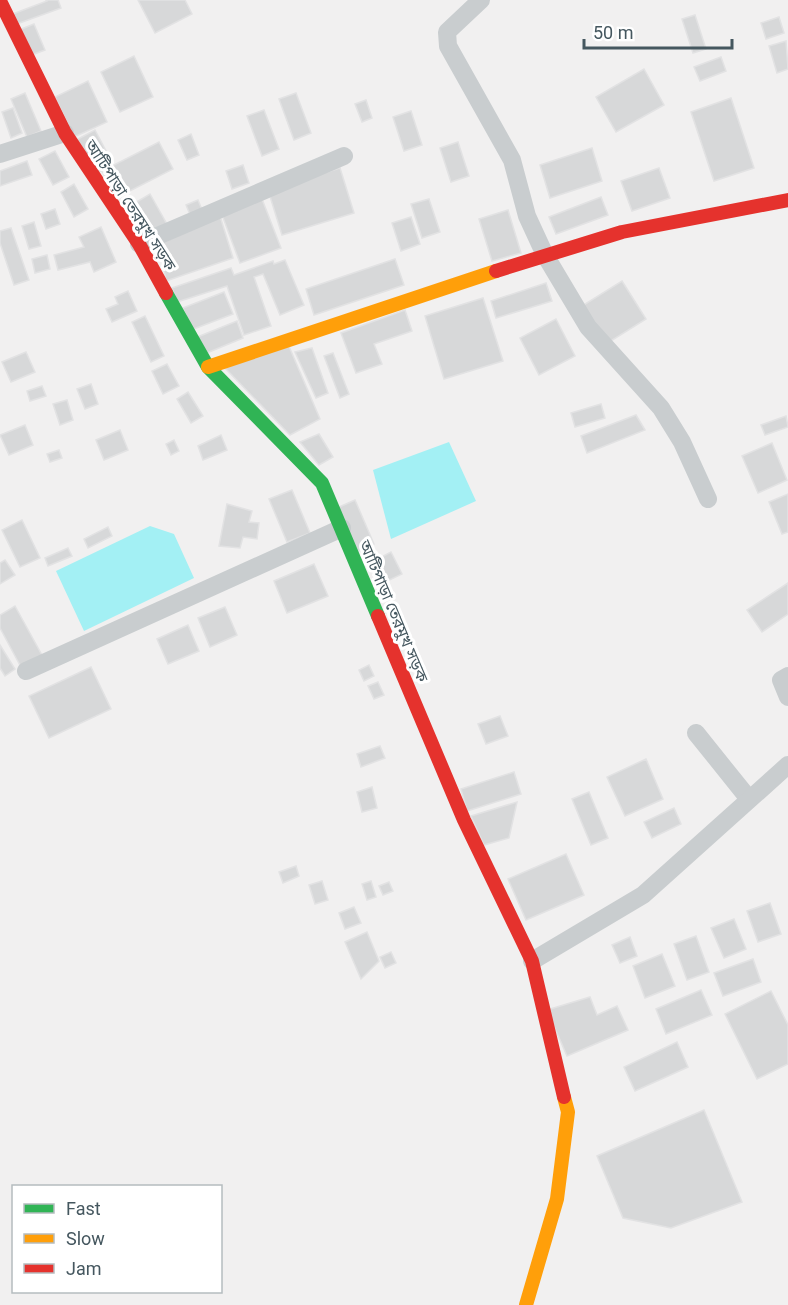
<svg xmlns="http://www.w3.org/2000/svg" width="788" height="1305" font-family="Roboto,'Noto Sans Bengali',sans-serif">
<rect width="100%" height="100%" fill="#f1f0f0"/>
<g fill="#a3f0f4">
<path d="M449 442 476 501 391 539 373 470Z"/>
<path d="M150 526 174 534 194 578 84 631 56 571Z"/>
</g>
<g fill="#d7d8d9" stroke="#e2e2e3" stroke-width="1.5">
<path d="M46 0H58L61 8 14 25 10 15 47 1Z"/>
<path d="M138 0H185L192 14 155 33Z"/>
<path d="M695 15 706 49 693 53 682 19Z"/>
<path d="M779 17 784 33 766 39 761 23Z"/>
<path d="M34 24 45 50 29 56 19 30Z"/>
<path d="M786 41 788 69 777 73 769 46Z"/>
<path d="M134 56 153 97 120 112 101 72Z"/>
<path d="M721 57 726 71 700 81 694 67Z"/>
<path d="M644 69 664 105 616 132 596 97Z"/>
<path d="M88 81 107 122 74 137 55 97Z"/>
<path d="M25 93 41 131 27 137 11 99Z"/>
<path d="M296 93 311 133 294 140 279 99Z"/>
<path d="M731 98 754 168 714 181 691 112Z"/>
<path d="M366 100 372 118 362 122 355 104Z"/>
<path d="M13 108 22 133 11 138 2 112Z"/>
<path d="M264 110 279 149 262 156 247 116Z"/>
<path d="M411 111 422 145 404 151 393 117Z"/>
<path d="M95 130 113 164 95 174 76 140Z"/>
<path d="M191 134 199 155 187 160 178 140Z"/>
<path d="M159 142 173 169 116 198 102 171Z"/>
<path d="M458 142 469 176 451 182 440 148Z"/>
<path d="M592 148 602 181 550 198 540 165Z"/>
<path d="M55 151 69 177 53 185 39 159Z"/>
<path d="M27 161 32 175 0 186V171Z"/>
<path d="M243 165 249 183 232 189 226 171Z"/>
<path d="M340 168 354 213 282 235 268 190Z"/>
<path d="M659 168 670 198 632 211 621 181Z"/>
<path d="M74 184 88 209 74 217 61 192Z"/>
<path d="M150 194 168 226 145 239 128 207Z"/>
<path d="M601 197 608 215 556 234 549 217Z"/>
<path d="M262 199 281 248 240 263 222 215Z"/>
<path d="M429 199 440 232 422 238 411 204Z"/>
<path d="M198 200 203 212 191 217 186 205Z"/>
<path d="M55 209 60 224 46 229 41 214Z"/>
<path d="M508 210 521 253 492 261 479 219Z"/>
<path d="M220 216 233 258 166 281 160 244Z"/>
<path d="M411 217 420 244 401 251 392 223Z"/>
<path d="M34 222 41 246 29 249 22 226Z"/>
<path d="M101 227 116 262 94 272 90 262 58 270 54 255 84 247 79 237Z"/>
<path d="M11 228 29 280 14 285 0 243V231Z"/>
<path d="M47 255 50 269 35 273 32 259Z"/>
<path d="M395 259 404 285 314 315 306 289Z"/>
<path d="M285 260 304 305 280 315 263 274 254 277 271 326 244 335 227 286 177 302 172 288 231 268 234 275 273 261 274 264Z"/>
<path d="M622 281 646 319 606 344 582 306Z"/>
<path d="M546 283 552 301 496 318 491 301Z"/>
<path d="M128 291 137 311 112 322 106 309 118 304 115 297Z"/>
<path d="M224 292 233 314 191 330 183 308Z"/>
<path d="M483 298 503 361 444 379 425 316Z"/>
<path d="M405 310 412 331 374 344 382 364 356 373 341 333Z"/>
<path d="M145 316 164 356 151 362 132 322Z"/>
<path d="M556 319 575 356 539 375 520 338Z"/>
<path d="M237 321 243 338 202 355 195 338Z"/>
<path d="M288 344 320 419 290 435 224 367Z"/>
<path d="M312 348 328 393 316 398 295 352Z"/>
<path d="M26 352 35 372 11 382 2 362Z"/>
<path d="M333 353 349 394 340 398 324 356Z"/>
<path d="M167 364 179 386 163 394 152 371Z"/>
<path d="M91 384 98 404 85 409 77 389Z"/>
<path d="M42 386 46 396 30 401 27 391Z"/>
<path d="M188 392 203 416 191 423 177 399Z"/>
<path d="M67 400 73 420 60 425 53 404Z"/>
<path d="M601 404 605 418 575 427 571 413Z"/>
<path d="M636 415 645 430 587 453 581 436Z"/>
<path d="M786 416 788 427 765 435 761 425Z"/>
<path d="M25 425 33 445 9 455 0 435Z"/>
<path d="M120 430 128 450 104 460 96 440Z"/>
<path d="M319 434 333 457 319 465 300 442Z"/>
<path d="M221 435 227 450 203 460 198 446Z"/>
<path d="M174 440 179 451 171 455 166 444Z"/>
<path d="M772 443 787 480 758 493 742 456Z"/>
<path d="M59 450 62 458 50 462 47 454Z"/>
<path d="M292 490 310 533 287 542 269 499Z"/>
<path d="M788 494V532L782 534 769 502Z"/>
<path d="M355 500 374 544 356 552 337 508Z"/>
<path d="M227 504 252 511 249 522 259 523 257 539 243 537 240 548 219 546Z"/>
<path d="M22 520 40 558 20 567 2 530Z"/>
<path d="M108 527 112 536 88 548 84 539Z"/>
<path d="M68 548 72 556 48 566 45 558Z"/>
<path d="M391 552 402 574 379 585 368 564Z"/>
<path d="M5 560 15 575 0 584V563Z"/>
<path d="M314 564 328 596 287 613 274 581Z"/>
<path d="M788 583V614L762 632 747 610Z"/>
<path d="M15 606 43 657 22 669 0 628V615Z"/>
<path d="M225 607 237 635 210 647 198 618Z"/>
<path d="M188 625 199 651 168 664 157 639Z"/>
<path d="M0 645 15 669 5 676 0 668Z"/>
<path d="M369 665 374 676 364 681 359 670Z"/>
<path d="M91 667 111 709 49 738 29 696Z"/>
<path d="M378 682 384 695 374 699 368 686Z"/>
<path d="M500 716 508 736 486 744 478 724Z"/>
<path d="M380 746 385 758 361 767 357 754Z"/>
<path d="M646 759 663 799 625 816 607 777Z"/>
<path d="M514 772 521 794 467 811 461 789Z"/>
<path d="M372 787 377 808 362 812 357 792Z"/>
<path d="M589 792 608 838 591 845 572 799Z"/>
<path d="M517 802 509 838 484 845 471 816Z"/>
<path d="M674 808 681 824 652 838 644 822Z"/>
<path d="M566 854 584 895 526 920 508 879Z"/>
<path d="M296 866 299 876 283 883 279 872Z"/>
<path d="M322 881 328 900 315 904 309 885Z"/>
<path d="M371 881 376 897 367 900 362 884Z"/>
<path d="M389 882 393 891 383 895 379 886Z"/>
<path d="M770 903 781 934 758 942 747 911Z"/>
<path d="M354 907 361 923 345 929 339 913Z"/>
<path d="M734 919 746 949 724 958 711 928Z"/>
<path d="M367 932 379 961 361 979 345 942Z"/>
<path d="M696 936 709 972 687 980 674 944Z"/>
<path d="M630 937 637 956 620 963 612 945Z"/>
<path d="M391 952 396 963 385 968 380 957Z"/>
<path d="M662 954 675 986 645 998 633 966Z"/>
<path d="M753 959 761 982 723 996 714 973Z"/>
<path d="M701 990 712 1015 666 1034 656 1009Z"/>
<path d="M771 991 788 1025V1064L757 1079 725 1014Z"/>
<path d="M590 997 597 1015 617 1006 628 1030 567 1056 547 1010Z"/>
<path d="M677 1042 688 1067 635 1091 624 1067Z"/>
<path d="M704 1110 742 1202 671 1228 623 1218 597 1156Z"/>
</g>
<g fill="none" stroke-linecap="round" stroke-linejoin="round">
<g stroke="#c9cdcf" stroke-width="18">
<path d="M481 0 447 32 448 46 512 160 527 216 545 255 588 327 661 408 682 442 708 499"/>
<path d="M0 154 65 133"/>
<path d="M139 244 344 156"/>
<path d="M26 671 342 528"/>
<path d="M788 676 781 680 788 697"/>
<path d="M696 733 749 799"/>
<path d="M532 961 643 895 788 765"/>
</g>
<path stroke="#30b455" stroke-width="14" d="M166 293 208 367 322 483 378 616"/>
<g stroke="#ff9f0a" stroke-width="14">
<path d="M208 367 496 271"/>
<path d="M526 1305 557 1199 568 1112 564 1097"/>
</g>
<g stroke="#e5322d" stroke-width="14">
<path d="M0 1 65 133 139 244 166 293"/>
<path d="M496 271 622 232 788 200"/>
<path d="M378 616 464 820 532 961 564 1097"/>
</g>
</g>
<g text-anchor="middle" stroke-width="6" stroke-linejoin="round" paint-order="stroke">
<g font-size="16" fill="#45575f" stroke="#fff">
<text transform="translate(131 205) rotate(57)" y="6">আটিপাড়া তেরমুখ সড়ক</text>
<text transform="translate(394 611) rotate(67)" y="6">আটিপাড়া তেরমুখ সড়ক</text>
</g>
</g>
<rect x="12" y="1185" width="210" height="108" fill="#ffffff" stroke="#b5bcbf" stroke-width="1.5"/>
<rect x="24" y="1204" width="30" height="9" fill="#30b455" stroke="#b5bcbf" stroke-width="1.5"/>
<text x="66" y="1215" font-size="18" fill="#45575f">Fast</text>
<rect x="24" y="1234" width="30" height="9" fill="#ff9f0a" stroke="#b5bcbf" stroke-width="1.5"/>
<text x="66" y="1245" font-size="18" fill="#45575f">Slow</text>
<rect x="24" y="1264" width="30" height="9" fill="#e5322d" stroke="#b5bcbf" stroke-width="1.5"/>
<text x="66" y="1275" font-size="18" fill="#45575f">Jam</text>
<path d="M584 39v9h148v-9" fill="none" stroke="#45575f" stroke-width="3"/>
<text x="593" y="39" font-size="18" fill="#45575f" stroke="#ffffff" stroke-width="4.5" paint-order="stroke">50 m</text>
</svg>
